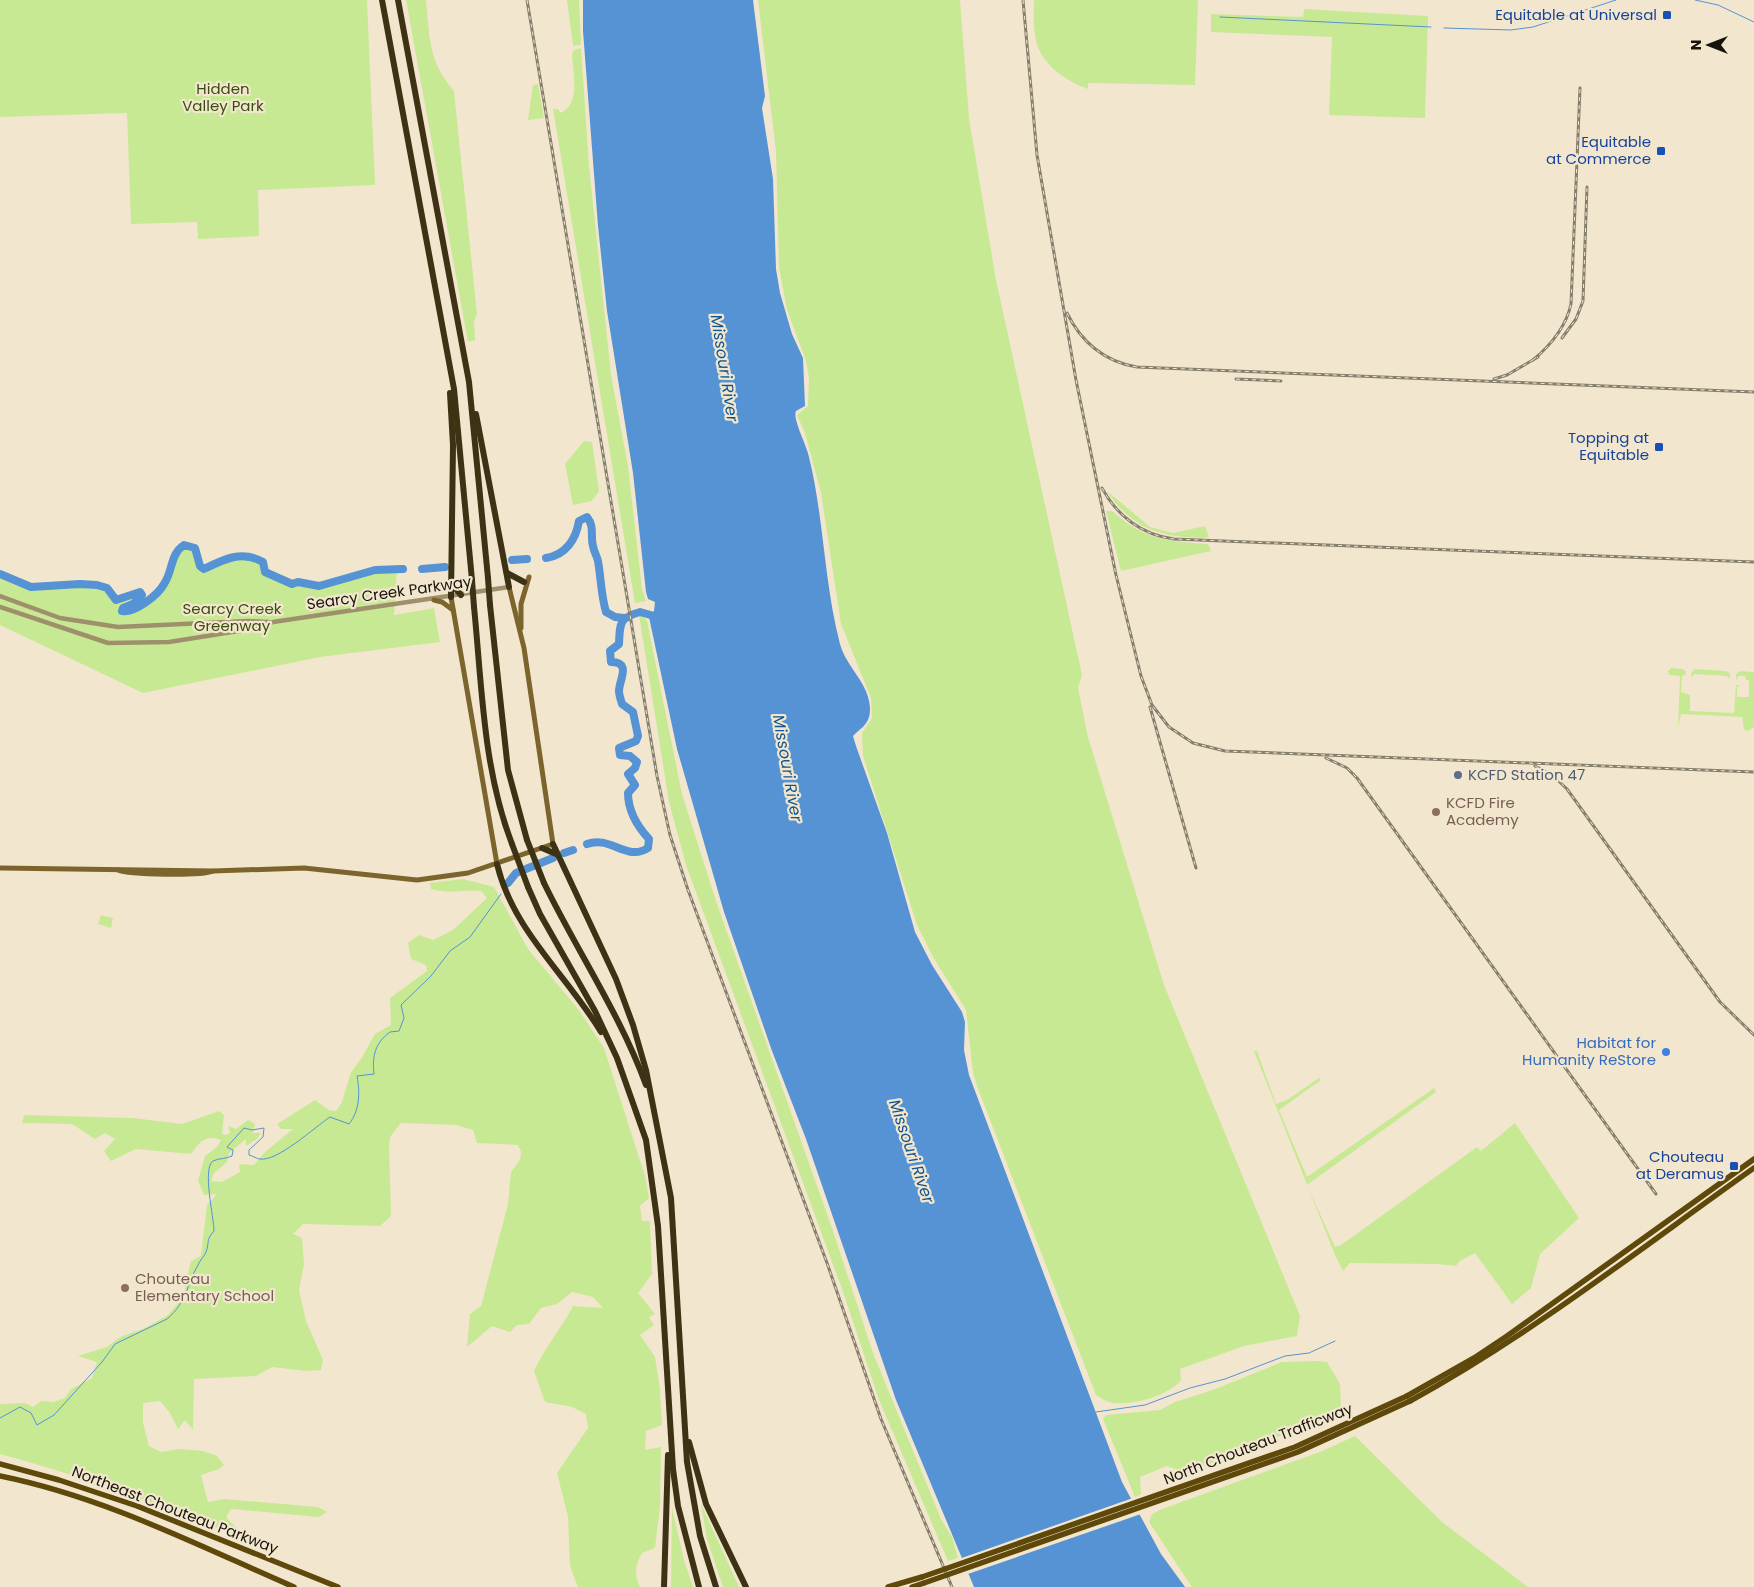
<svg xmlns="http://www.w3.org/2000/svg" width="1754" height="1587" font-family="Poppins,sans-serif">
<rect width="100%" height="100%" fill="#f2e7ce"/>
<g fill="#c7e994">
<path d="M0 0H367L375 185 258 190 259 236 198 239 197 222 131 224 127 113 0 117Z"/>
<path d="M406 0H426C430 38 428 61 454 91L477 314 474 321 475 340 468 342Z"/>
<path d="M567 0H579L581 45 573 46Z"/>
<path d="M758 0H960L969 118 996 280 1082 675 1078 688 1088 737 1164 985 1300 1316 1297 1336 1244 1346 1180 1369 1181 1380C1168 1396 1134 1405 1114 1403 1107 1402 1102 1399 1096 1395L977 1086 973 1073 966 1010 933 957 917 925 863 756 862 733 872 718 871 698 841 624 821 493 805 433 797 415 808 406 809 378 806 361 787 310 779 267 776 152Z"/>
<path d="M1034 0H1198L1195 85 1088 83V89C1065 81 1038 62 1035 36 1033 24 1034 12 1034 0Z"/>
<path d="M1304 9 1428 16 1425 118 1329 115 1332 37 1211 32V14L1303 17Z"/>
<path d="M581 48 589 166 611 375 628 466 642 589 646 601 635 603 553 109H558L561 113C581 103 573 74 572 55L574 50Z"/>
<path d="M538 84 544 118 528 120 533 85Z"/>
<path d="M584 441 592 442 599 491 592 501 573 505 565 464Z"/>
<path d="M1107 491 1150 527 1173 533 1205 526 1209 537C1201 539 1193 537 1185 537 1151 535 1125 520 1107 491Z"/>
<path d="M1106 511H1112C1144 540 1167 541 1208 544L1211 551 1121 571Z"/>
<path d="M184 545 195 548 200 566 204 568C224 559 242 550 263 562L265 572 292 584 298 582 319 586 375 570 397 569 394 615 434 608 440 642 320 657 143 693 0 625V574L31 587 80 584 97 585 107 588 116 600 140 592 142 595 133 604 123 608 122 611C136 613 158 594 165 584 173 571 171 553 184 545Z"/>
<path d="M639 615H642L647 621 682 794 716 901 833 1231 873 1353 941 1519 952 1537 958 1558 948 1561 879 1400 842 1289 686 865 669 802Z"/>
<path d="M1671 668 1683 669 1686 672 1685 675 1682 676 1681 692 1690 695V711L1734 713 1736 685 1741 686 1737 687V697H1749V680H1746L1745 676H1738L1736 680V674L1740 671 1754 672V727L1748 731 1744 730 1742 717 1681 714 1678 727 1680 676 1669 675 1668 671Z"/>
<path d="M1695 669 1726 671 1730 674V679L1727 676 1694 674 1692 678 1691 673Z"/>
<path d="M463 879 494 887 528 949 578 1009 604 1048 645 1176 649 1198 640 1206 642 1221H650L652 1274 638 1293 655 1314 649 1317 654 1325 640 1335 655 1357 660 1390 662 1425 646 1431 645 1450 661 1447 660 1507 655 1548 642 1553C635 1566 634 1573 640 1587H578L570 1566 568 1517 557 1473 588 1428 586 1414 572 1407 545 1402 534 1371C545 1347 561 1329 573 1306L603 1308 593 1297 572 1292 557 1304 541 1308 529 1324 517 1325 510 1332 492 1326 467 1347 470 1314 481 1306 508 1204 511 1172 520 1160 521 1152 518 1145 477 1143 473 1130 456 1125 401 1123 390 1137 389 1145 391 1216 380 1226 303 1224 293 1234 302 1238 304 1264 299 1290 306 1321 323 1360 321 1370 306 1371 272 1367 256 1376 194 1379 193 1430 185 1420 178 1429 170 1413 160 1401 143 1403V1423L149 1446 161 1452 179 1449 203 1451 217 1456 224 1465 219 1469 201 1475 208 1502 224 1499 318 1507 327 1512 319 1517 231 1509 226 1517 249 1541C167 1507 85 1477 0 1454V1404L25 1403 33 1407 41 1401 53 1402 65 1398 71 1389 92 1378 97 1362 78 1356 107 1347 120 1337 145 1328 168 1315 183 1297 191 1261 201 1256 207 1205 217 1194 204 1195 198 1181 205 1156 217 1147 221 1140C206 1134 199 1142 191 1154L136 1149 111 1161 104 1151 115 1139 105 1133 95 1139 72 1124 22 1123 24 1115 133 1118 182 1124 219 1111 224 1115 222 1134 226 1135 230 1133 228 1126 236 1129 248 1120 255 1124 253 1133H261L257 1139 246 1146V1139L229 1153 227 1162 214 1173 211 1181 222 1182 240 1172 239 1164 254 1165 264 1153 293 1129H281L277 1124 315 1100 329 1110 336 1111 342 1102 351 1072 361 1059 375 1034 391 1025 390 998 427 971 426 965 411 959 408 943 419 935 433 940 453 930 487 898 481 891C464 890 447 894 431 889L430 883Z"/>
<path d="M101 915 113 918 111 928 98 924Z"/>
<path d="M1254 1051H1257L1276 1104 1287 1100 1319 1078 1321 1080 1279 1110 1307 1177 1434 1088 1436 1092 1307 1185 1335 1247 1341 1245 1477 1147 1481 1151 1515 1123 1579 1218 1540 1254 1531 1288 1512 1304 1475 1253 1460 1261 1456 1266 1438 1264 1350 1263 1343 1271 1335 1255Z"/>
<path d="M1319 1361 1327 1362 1340 1384 1341 1408 1333 1415 1193 1470 1183 1472 1167 1466 1140 1477 1141 1494 1135 1497 1103 1419 1106 1415 1160 1410 1175 1402 1213 1390 1282 1362Z"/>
<path d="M1355 1436 1442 1522 1528 1587H1192L1149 1522 1152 1514 1162 1509 1320 1452Z"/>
<path d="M701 1504 739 1587H723L707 1539Z"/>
<path d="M672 1508 684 1560 693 1587H671Z"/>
</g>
<path fill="#5593d4" d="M583 0H753L765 96 762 108 773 179 776 269 780 293 792 334 803 358 805 406 796 411C792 418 807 446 809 457 824 518 824 583 840 644 846 667 870 684 870 709 870 724 862 727 853 736L856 746 887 833 915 932 932 965 962 1012 965 1022 964 1050 969 1075 1122 1482 1161 1554 1185 1587H974L896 1400 806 1139 772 1051 724 912 677 749 649 617 654 611 655 602 648 599 646 592 633 473 607 311 598 226 583 31Z"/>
<path fill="#f2e7ce" d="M1133 1498 1141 1514 965 1575 959 1559Z"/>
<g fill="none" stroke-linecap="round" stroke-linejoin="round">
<g stroke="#5593d4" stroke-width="1">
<path d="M1695 0 1718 5 1754 22"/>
<path d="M1220 17 1431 27"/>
<path d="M1444 28 1511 30 1533 27 1616 0"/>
<path d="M1096 1412 1145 1405 1190 1388 1225 1379 1285 1356 1309 1353 1335 1341"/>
<path d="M0 1418 20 1407 31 1413 37 1425 54 1415 102 1362 115 1344 167 1319C187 1302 186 1286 198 1265 200 1260 204 1257 206 1252 210 1242 205 1241 214 1231 214 1218 202 1168 213 1161 219 1158 226 1159 232 1156L233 1150 227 1147 244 1128 252 1130 264 1128 263 1137 249 1150V1155C253 1156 257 1159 260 1159 277 1162 315 1127 330 1117L349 1124C360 1110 360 1093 357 1076L374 1074C372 1056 375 1043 390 1032L399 1031 404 1018 401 1005 431 976 450 951 470 937 501 894"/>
</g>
<g stroke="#5593d4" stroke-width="8">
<path d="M546 558C566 555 576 539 579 521L587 517C595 527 590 535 593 546 594 552 597 556 598 561 601 578 601 595 606 612L615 617 624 618"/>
<path d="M512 560 527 559"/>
<path d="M422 569 445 567"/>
<path d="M0 574 31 587 80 584 97 585 107 588 116 600 140 592 142 595 133 604 123 608 122 611C135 613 158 595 164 584 173 571 170 554 184 545L195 548 200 566 204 569C224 559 242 550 263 562L265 572 292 584 298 582 319 586 375 570 403 569"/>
<path d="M587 844C610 835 627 862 648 848L649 839C637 826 628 811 628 793L635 785 628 774 635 768 637 762 630 756 620 755 619 748 636 741 638 736 633 712 622 704C621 700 619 695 619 691 619 680 632 662 611 662L610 651 619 644C620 623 619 618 640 612L654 616 657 614"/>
<path d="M564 853 573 850"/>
<path d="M508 883 516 873 553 858"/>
</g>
<g stroke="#9f906c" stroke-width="4.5">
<path d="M0 596 60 618 118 627 248 621 269 622"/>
<path d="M0 607 108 643 169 642 257 628 273 622 509 587"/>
</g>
<g stroke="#7c652d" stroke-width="5">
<path d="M451 597 497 864"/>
<path d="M434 600 442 602 453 610"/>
<path d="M521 628V604L529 577"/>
<path d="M0 868 213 871 304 868 417 880 468 873 553 844 524 648 509 587"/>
<path d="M118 870C129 875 202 876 213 871"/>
</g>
<g stroke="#5e480a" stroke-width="5.5">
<path d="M1407 1396 1474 1358 1507 1336 1754 1159"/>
<path d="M1410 1401C1532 1334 1641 1248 1754 1168"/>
<path d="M0 1464 59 1480 137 1506 338 1587"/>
<path d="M0 1476C104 1497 197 1545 294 1587"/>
<path d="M888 1587 922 1577"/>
<path d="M912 1587 924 1583"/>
</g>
<g stroke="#3e3215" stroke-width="6">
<path d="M382 0 454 389 472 580"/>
<path d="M398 0 469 382 488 578"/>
<path d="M450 393 453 445 451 597"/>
<path d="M476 414 509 587"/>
<path d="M507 573 524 582"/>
<path d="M451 583 461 595"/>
<path d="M490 605 508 770 527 840"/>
<path d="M474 607C482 686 483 769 512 844"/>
<path d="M553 844 616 979 633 1025 646 1070 671 1198 687 1462 700 1536 716 1587"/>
<path d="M542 848 556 854"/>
<path d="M497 864C513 931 567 975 601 1032"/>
<path d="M544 883C577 951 620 1014 646 1085"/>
<path d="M528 887 540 914 595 1011 617 1058 646 1140 658 1226 673 1469 678 1506 699 1587"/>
<path d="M689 1442 706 1504 746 1587"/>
<path d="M664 1587 668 1455"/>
</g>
<defs>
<g id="rail">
<path d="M527 0 657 776 670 835 688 890 827 1263 881 1419 952 1587"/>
<path d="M1023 0 1037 155 1076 380 1116 575 1141 676 1152 705 1169 727 1193 743 1225 751 1754 772"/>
<path d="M1067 313C1081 342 1105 362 1137 367L1754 392"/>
<path d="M1562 338 1576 319 1583 301 1587 187"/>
<path d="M1533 360C1551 345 1566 327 1571 304L1580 88"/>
<path d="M1236 379 1281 381"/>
<path d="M1494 379 1507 375 1538 357"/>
<path d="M1102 488C1117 516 1142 535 1174 539L1754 562"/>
<path d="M1150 707 1196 868"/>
<path d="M1326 758 1347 768 1357 778 1656 1194"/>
<path d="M1535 766 1551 774 1567 789 1720 1002 1754 1035"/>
</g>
</defs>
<use href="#rail" stroke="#867e6d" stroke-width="3"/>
<use href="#rail" stroke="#f2e7ce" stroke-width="1" stroke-dasharray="4" stroke-linecap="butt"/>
<g stroke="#5e480a" stroke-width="5.5">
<path d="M922 1577 1295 1447 1407 1396"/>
<path d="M924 1583 1298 1452 1410 1401"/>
</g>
<g stroke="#3e3215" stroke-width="6">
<path d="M488 578 490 605"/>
<path d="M472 580 474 607"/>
<path d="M527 840 544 883"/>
<path d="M512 844 528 887"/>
</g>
</g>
<g fill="#1a4fb4" stroke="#f2e7ce" stroke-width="2">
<rect x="1662" y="10" width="10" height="10" rx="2.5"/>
<rect x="1656" y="146" width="10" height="10" rx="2.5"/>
<rect x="1654" y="442" width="10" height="10" rx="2.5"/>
<rect x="1729" y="1161" width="10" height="10" rx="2.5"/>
</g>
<circle fill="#5c6f8a" stroke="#f2e7ce" stroke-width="2" cx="1458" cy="775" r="5"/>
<g fill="#8d6e63" stroke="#f2e7ce" stroke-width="2">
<circle cx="1436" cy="812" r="5"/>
<circle cx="125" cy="1288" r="5"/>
</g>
<circle fill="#3f7fe0" stroke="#f2e7ce" stroke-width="2" cx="1666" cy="1052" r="5"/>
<g text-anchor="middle" stroke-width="4.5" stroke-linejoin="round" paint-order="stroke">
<g font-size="15" fill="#164399" stroke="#f2e7ce" text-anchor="end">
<text x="1657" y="20">Equitable at Universal</text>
<text x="1651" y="147">Equitable<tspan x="1651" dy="17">at Commerce</tspan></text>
<text x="1649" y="443">Topping at<tspan x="1649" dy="17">Equitable</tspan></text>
<text x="1724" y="1162">Chouteau<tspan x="1724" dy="17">at Deramus</tspan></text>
</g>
<g font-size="15" fill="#384c0f" stroke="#f2e7ce">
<text x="223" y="94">Hidden<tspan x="223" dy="17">Valley Park</tspan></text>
<text x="232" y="614">Searcy Creek<tspan x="232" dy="17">Greenway</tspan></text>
</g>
<g font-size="15" fill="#18140b" stroke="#f2e7ce">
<text transform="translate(389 593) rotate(-8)" y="5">Searcy Creek Parkway</text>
<text transform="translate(1258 1444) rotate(-21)" y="5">North Chouteau Trafficway</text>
<text transform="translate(175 1510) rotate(21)" y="5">Northeast Chouteau Parkway</text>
</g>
<g font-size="15" fill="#4e5e75" stroke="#f2e7ce" text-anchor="start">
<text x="1468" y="780">KCFD Station 47</text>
</g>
<g font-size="15" fill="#785e54" stroke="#f2e7ce" text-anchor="start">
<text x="1446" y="808">KCFD Fire<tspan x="1446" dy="17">Academy</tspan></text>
<text x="135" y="1284">Chouteau<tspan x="135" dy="17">Elementary School</tspan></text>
</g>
<g font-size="15" fill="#366cbe" stroke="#f2e7ce" text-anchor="end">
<text x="1656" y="1048">Habitat for<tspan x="1656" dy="17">Humanity ReStore</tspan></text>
</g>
<g font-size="16" font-style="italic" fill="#115490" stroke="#f2e7ce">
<text transform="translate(725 368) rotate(81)" y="6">Missouri River</text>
<text transform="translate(788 768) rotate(80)" y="6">Missouri River</text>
<text transform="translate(912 1151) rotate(71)" y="6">Missouri River</text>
</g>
</g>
<g transform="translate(1709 45) rotate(270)" stroke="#f2e7ce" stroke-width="4" paint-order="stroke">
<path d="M0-4L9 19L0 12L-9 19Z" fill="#18140b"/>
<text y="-8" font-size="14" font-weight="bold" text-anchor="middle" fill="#18140b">N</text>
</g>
</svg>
